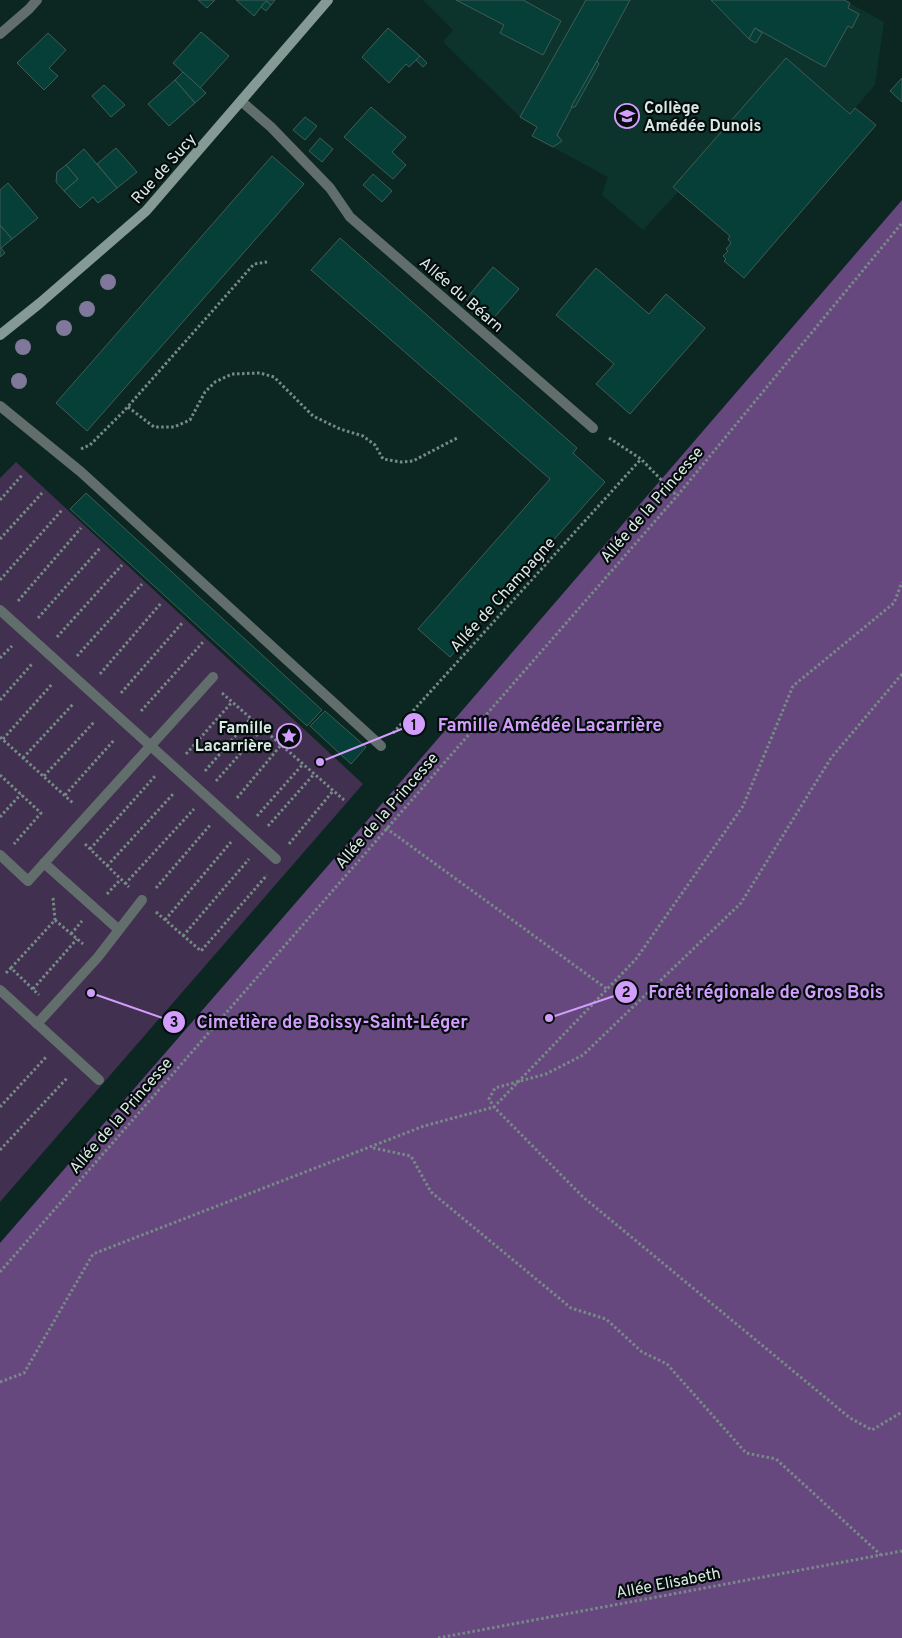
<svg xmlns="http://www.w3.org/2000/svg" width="902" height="1638" font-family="Overpass,sans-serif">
<rect width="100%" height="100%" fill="#0c2722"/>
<path fill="#0d332d" d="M423 0H844L884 22 875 85 850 114 787 59 674 187 678 192 643 230 602 195 608 177 532 136 537 127 520 117 443 42 453 30Z"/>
<path fill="#41304f" d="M16 462 363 784 0 1202V478Z"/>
<path fill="#66477e" d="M902 200V1638H0V1243L392 792Z"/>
<g fill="#063f37" stroke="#415c56">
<path d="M198 0H215L207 8Z"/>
<path d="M236 0H275L271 5 266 1 254 16Z"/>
<path d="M456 0H523L561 21 543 55 500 33 504 25Z"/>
<path d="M586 0H630L557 135 562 141 553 147 532 136 537 127 520 117Z"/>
<path d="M711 0H844L850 3 848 8 859 14 852 28 848 26 825 67 755 28 749 39Z"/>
<path d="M266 1 271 5 266 11 261 7Z"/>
<path d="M388 28 420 56 409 67 406 64 389 83 362 57Z"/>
<path d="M755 28 762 33 756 43 749 39Z"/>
<path d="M201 32 229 56 200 88 173 63Z"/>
<path d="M48 33 66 50 49 68 58 76 44 90 17 63Z"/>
<path d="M420 56 427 63 423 67 416 60Z"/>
<path d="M786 58 850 114 855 108 876 125 744 278 724 261 726 259 723 256 728 251 726 249 731 243 728 239 730 236 673 187Z"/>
<path d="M597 61 599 64 575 107H571Z"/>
<path d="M183 72 206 93 195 103 175 80Z"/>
<path d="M902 78V102L890 91Z"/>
<path d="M175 80 195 103 169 126 148 104Z"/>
<path d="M104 85 125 105 111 117 92 96Z"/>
<path d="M371 107 406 137 392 152 406 165 393 179 344 137Z"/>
<path d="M305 117 317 126 305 140 293 130Z"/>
<path d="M320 138 333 149 322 162 309 151Z"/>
<path d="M116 148 137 172 117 188 97 164Z"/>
<path d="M84 149 117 188 98 203 93 197 80 208 64 191 78 179 66 165Z"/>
<path d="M272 156 304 184 87 431 56 403Z"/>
<path d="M66 165 78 179 64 191 56 182 57 172Z"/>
<path d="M373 174 392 191 382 202 363 185Z"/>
<path d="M8 183 38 218 12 239 0 225V190Z"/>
<path d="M0 225 12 239 1 248 5 253 0 257Z"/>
<path d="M340 238 577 448 573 453 605 482 450 657 418 629 550 479 311 270Z"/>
<path d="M493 267 519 289 491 321 466 299Z"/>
<path d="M596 268 649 314 666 294 705 328 630 414 596 384 614 364 556 315Z"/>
<path d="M86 493 322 710 307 726 70 509Z"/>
<path d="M325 711 366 747 351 764 310 726Z"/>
</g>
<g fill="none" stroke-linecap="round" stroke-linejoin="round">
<g stroke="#768a86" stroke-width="3" stroke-dasharray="2.5 2.5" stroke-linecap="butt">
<path d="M128 407 154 427H174L190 420 205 392 215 382 232 374 260 373 274 377 313 416 340 429 363 436 375 445 383 459 401 462 413 461 459 437"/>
<path d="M609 438 641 459 677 496"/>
<path d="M81 449 90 445 123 412 254 264 267 262"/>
<path d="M0 500 23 474"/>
<path d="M0 539 42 493"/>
<path d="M0 580 62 510"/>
<path d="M18 601 81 528"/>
<path d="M38 618 101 547"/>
<path d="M57 637 122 565"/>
<path d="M77 656 142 584"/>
<path d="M0 658 12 646"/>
<path d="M100 674 162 602"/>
<path d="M902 674 831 758 741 903 583 1055 546 1074 495 1088 489 1099 494 1107 583 1197 850 1418 872 1430 902 1412"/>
<path d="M121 693 183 622"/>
<path d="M222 693 344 800"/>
<path d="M0 700 32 664"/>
<path d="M141 711 204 641"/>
<path d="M393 733 641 459"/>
<path d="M0 737 74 804"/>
<path d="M3 739 53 683"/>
<path d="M186 754 232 702"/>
<path d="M23 758 74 703"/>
<path d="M205 771 251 718"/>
<path d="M0 775 41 813 14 844"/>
<path d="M44 776 95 721"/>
<path d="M216 781 262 729"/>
<path d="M65 795 115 739"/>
<path d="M237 798 281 745"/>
<path d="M257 816 303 764"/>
<path d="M0 817 21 794"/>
<path d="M268 826 314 774"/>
<path d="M386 828 607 989"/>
<path d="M85 844 129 887"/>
<path d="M289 844 333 791"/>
<path d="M90 849 156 775"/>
<path d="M107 866 174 793"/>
<path d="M125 884 194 809"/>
<path d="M156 888 211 824"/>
<path d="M107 894 120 880"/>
<path d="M53 898 55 920"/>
<path d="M156 912 201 951 267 875"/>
<path d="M165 920 231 842"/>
<path d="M71 934 82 921"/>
<path d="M183 936 249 859"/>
<path d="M11 968 55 920 83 944"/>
<path d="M6 973 11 968 39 995"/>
<path d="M33 989 77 939"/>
<path d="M0 1107 47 1056"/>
<path d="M373 1148 411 1156 431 1192 571 1308 606 1319 642 1352 667 1364 746 1453 776 1459 881 1555"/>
<path d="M0 1150 68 1077"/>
<path d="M0 1272 677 496 902 223"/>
<path d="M0 1382 24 1373 93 1254 424 1126 494 1107 636 959 743 806 793 686 894 603 902 582"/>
<path d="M438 1638 902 1551"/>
</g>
<g stroke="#626e6b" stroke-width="10">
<path d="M0 610 276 859"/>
<path d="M0 855 28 881 213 677"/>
<path d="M44 863 118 929"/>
<path d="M0 990 99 1080"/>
<path d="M37 1024 98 957 142 900"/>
</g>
<g stroke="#626e6b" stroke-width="10">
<path d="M0 34 29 9 37 0"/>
<path d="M241 101 271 127 330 188 350 217 593 428"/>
<path d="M0 406 81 472 381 746"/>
</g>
<path stroke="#869a95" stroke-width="10" d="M0 335 40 303 146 211 328 0"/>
</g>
<g fill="#80789a">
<circle cx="108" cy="282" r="8"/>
<circle cx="87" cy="309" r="8"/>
<circle cx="64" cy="328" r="8"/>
<circle cx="23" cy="347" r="8"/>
<circle cx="19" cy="381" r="8"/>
</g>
<defs>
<symbol id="school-ring" viewBox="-11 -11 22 22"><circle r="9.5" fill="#040d0b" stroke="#d29dfd" stroke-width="1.5"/><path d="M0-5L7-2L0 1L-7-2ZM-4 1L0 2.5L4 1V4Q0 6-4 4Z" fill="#d29dfd"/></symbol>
<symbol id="sight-ring" viewBox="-11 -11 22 22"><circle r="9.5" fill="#040d0b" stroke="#d29dfd" stroke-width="1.5"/><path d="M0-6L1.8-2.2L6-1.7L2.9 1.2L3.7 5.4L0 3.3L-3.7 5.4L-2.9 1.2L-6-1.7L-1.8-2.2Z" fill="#d29dfd"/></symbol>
</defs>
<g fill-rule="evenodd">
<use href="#school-ring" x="613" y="102" width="28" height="28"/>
<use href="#sight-ring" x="275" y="722" width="28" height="28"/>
</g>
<g text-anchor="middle" stroke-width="4.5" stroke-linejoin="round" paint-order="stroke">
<g font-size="16" font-weight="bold" fill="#dae9e5" stroke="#040d0b" text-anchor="start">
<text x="644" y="113">Collège<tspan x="644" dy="18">Amédée Dunois</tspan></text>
<text x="272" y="733" text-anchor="end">Famille<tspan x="272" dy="18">Lacarrière</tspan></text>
</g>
<g font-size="16" fill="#dae9e5" stroke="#040d0b">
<text transform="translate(163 168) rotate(-48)" y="6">Rue de Sucy</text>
<text transform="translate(462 294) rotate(41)" y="6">Allée du Béarn</text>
<text transform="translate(651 504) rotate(-49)" y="6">Allée de la Princesse</text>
<text transform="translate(502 594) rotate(-48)" y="6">Allée de Champagne</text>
<text transform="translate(386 810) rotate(-49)" y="6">Allée de la Princesse</text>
<text transform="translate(120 1115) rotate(-49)" y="6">Allée de la Princesse</text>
<text transform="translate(668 1582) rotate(-11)" y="6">Allée Elisabeth</text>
</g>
</g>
<path fill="none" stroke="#d29dfd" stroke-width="2" d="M320 762L414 724M549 1018L626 992M91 993L174 1022"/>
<g fill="#d29dfd" stroke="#040d0b" stroke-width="2">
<circle cx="320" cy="762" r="5"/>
<circle cx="549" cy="1018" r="5"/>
<circle cx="91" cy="993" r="5"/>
<circle cx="414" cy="724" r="12"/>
<circle cx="626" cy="992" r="12"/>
<circle cx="174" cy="1022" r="12"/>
</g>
<g font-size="15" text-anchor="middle" font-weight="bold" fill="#111">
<text x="414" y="730">1</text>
<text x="626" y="997">2</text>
<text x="174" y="1027">3</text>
</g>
<g font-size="18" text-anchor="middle" font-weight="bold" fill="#d29dfd" stroke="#040d0b" stroke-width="4.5" stroke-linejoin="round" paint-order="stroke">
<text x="550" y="731">Famille Amédée Lacarrière</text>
<text x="766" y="998">Forêt régionale de Gros Bois</text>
<text x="332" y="1028">Cimetière de Boissy-Saint-Léger</text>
</g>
</svg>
